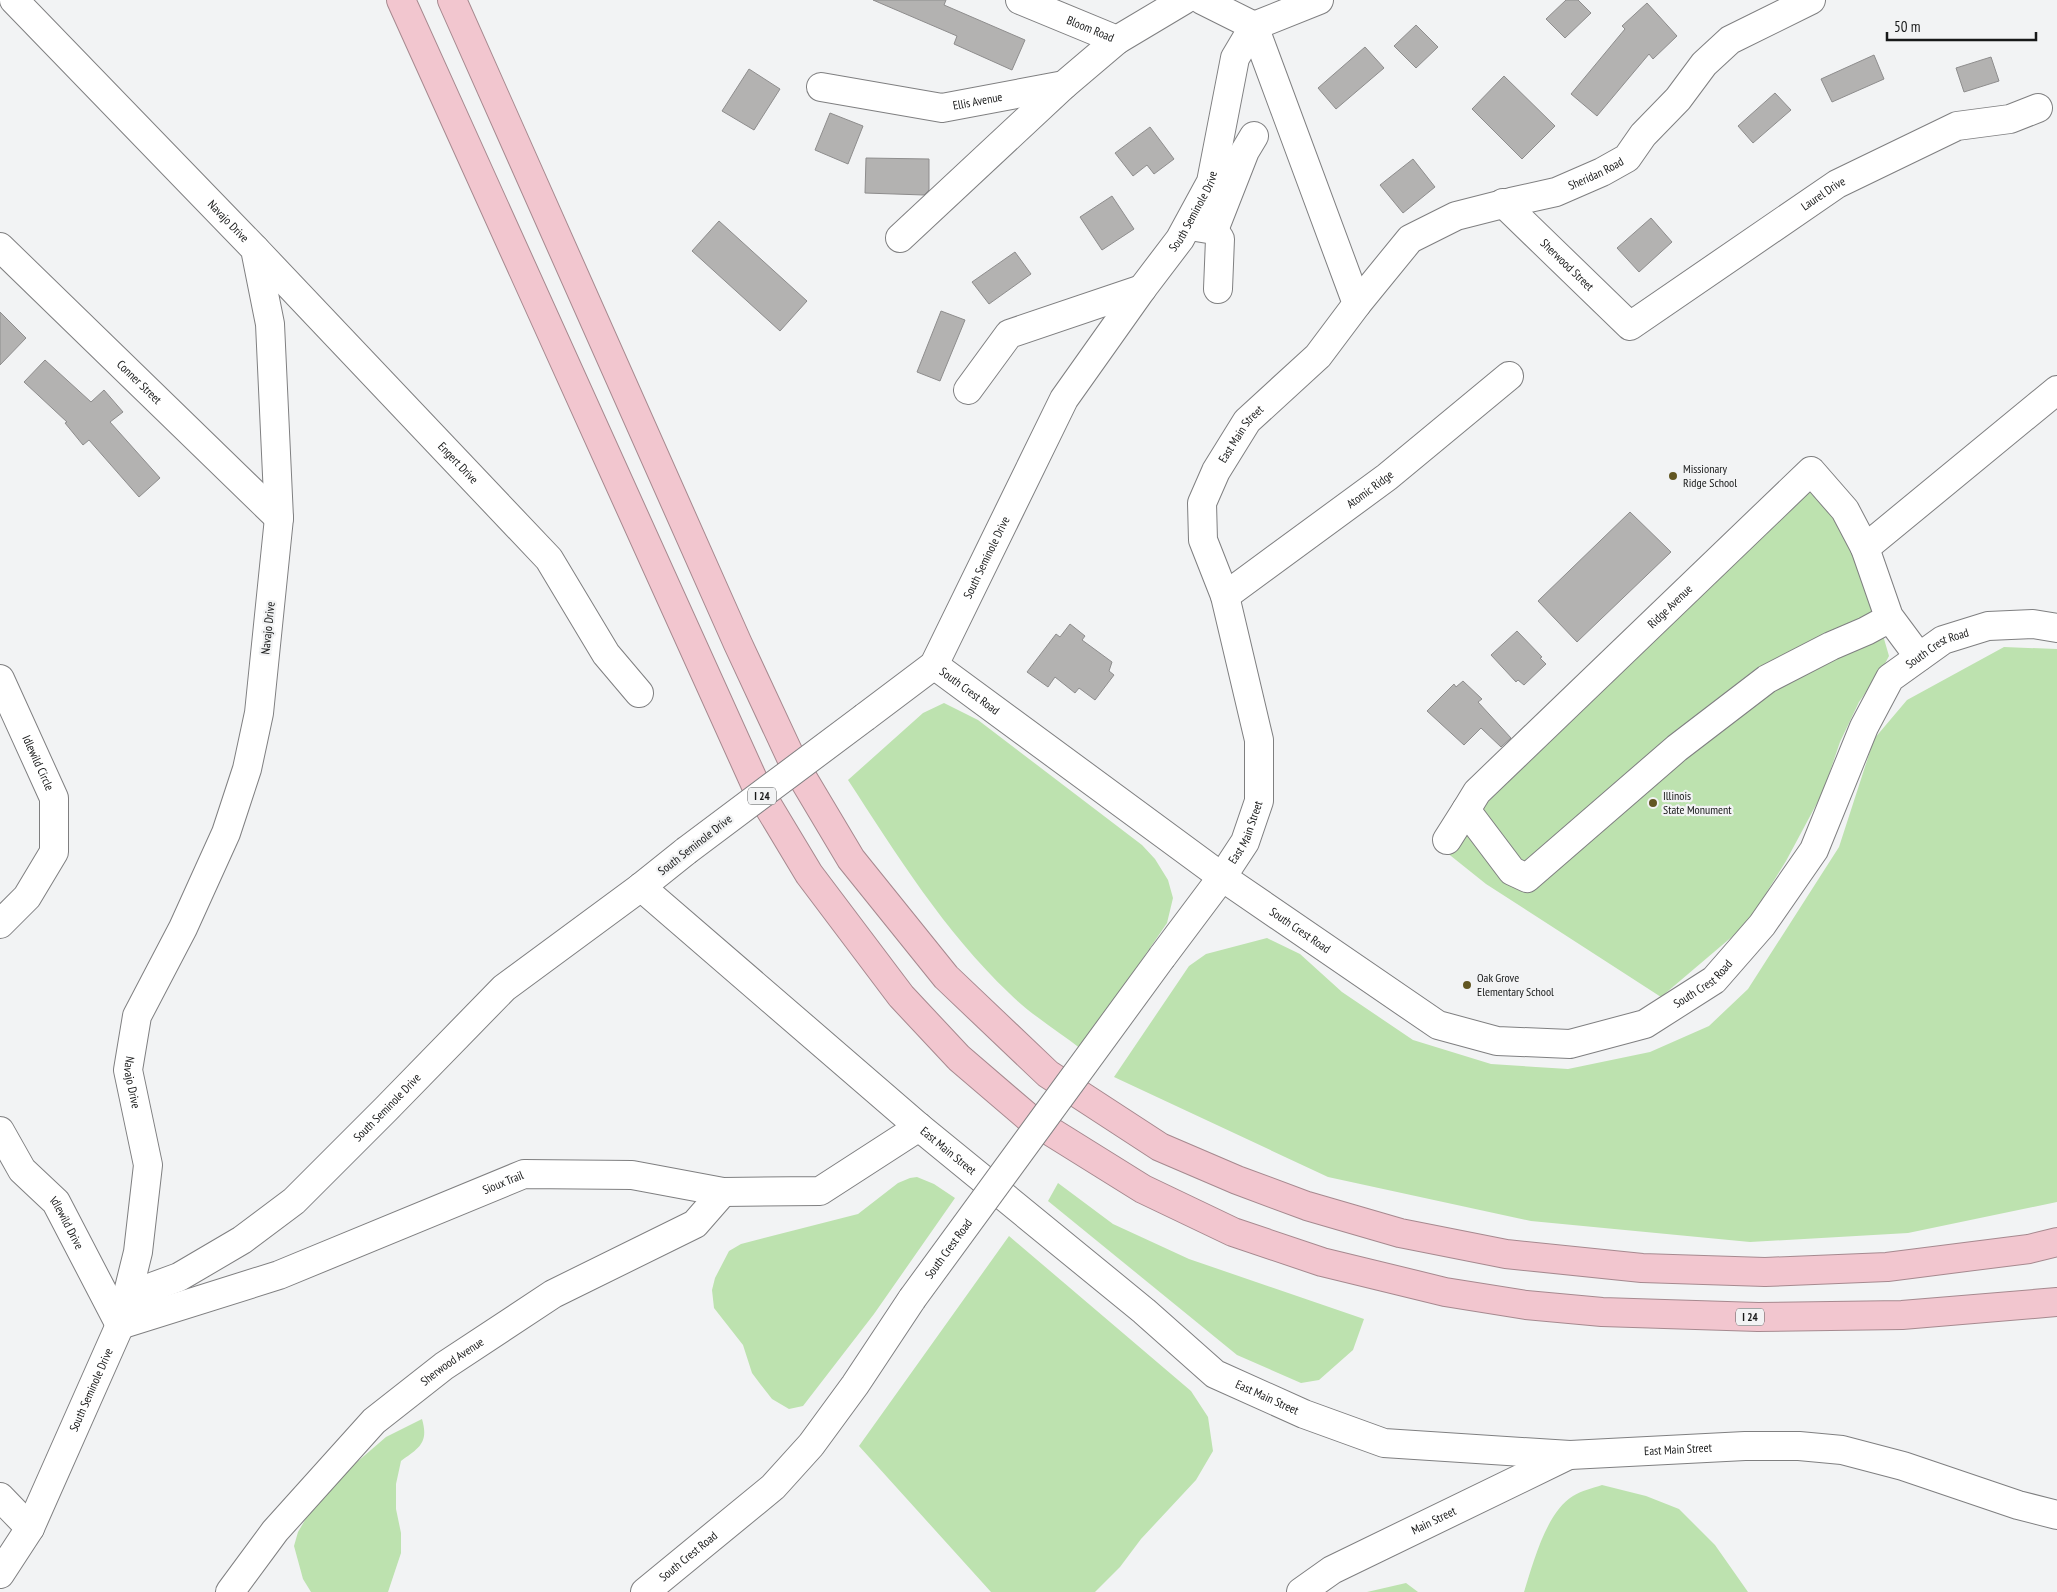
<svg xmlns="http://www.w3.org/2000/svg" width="2057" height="1592" font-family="'PT Sans Narrow',sans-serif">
<rect width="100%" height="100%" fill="#f2f3f4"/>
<g fill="#bde2af">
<path d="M1819 491 1864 570 1889 656 1881 671 1859 702 1840 742 1823 792 1786 861 1747 924 1661 997 1486 884 1446 852 1469 820 1808 493Z"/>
<path d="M2004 647 2057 649V1202L1908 1233 1750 1242 1531 1221 1328 1177 1114 1077 1189 966 1206 954 1267 938 1300 954 1342 992 1413 1040 1491 1064 1568 1069 1650 1052 1709 1026 1748 989 1839 847 1874 739 1907 700Z"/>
<path d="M944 703 978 720 1142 845 1155 859 1168 880 1173 898 1167 923 1081 1049C1058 1031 1030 1014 1009 993 944 931 897 855 848 780L923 713Z"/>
<path d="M917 1177 934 1184 955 1198 874 1314 803 1406 789 1409 772 1399 761 1385 752 1373 743 1345 714 1308 712 1290 715 1278 729 1251 741 1244 858 1214 898 1183 910 1178Z"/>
<path d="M1058 1183 1113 1224 1189 1259 1364 1319 1353 1350 1319 1380 1301 1383 1237 1355 1048 1201Z"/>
<path d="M1009 1236 1191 1391 1208 1417 1213 1451 1196 1480 1141 1539 1120 1567 1095 1592H991L859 1446Z"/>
<path d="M422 1419C429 1443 419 1448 401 1461L396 1484V1509L401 1533V1553L388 1592H311L303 1579 294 1546 298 1532 308 1515 328 1487 386 1437Z"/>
<path d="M1602 1485 1646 1496 1679 1509 1715 1545 1748 1592H1524C1533 1564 1546 1512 1573 1496 1581 1491 1593 1488 1602 1485Z"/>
<path d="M1406 1583 1418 1592H1367Z"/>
</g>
<g fill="#b3b2b1" stroke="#8e8d8d">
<path d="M873 0H946L944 5 1025 40 1012 70 954 44 957 36Z"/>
<path d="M1566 0H1578L1591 13 1565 38 1546 19Z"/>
<path d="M1647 3 1677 36 1653 59 1649 54 1597 116 1571 94 1625 29 1622 26Z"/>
<path d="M1416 25 1438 47 1416 68 1394 46Z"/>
<path d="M1365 47 1384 68 1336 109 1318 88Z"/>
<path d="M1874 55 1884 79 1832 102 1821 79Z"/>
<path d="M1991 57 1999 81 1964 92 1956 68Z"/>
<path d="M749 69 780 89 754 130 722 111Z"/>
<path d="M1504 76 1555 126 1522 159 1472 109Z"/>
<path d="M1775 93 1791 110 1753 143 1738 126Z"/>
<path d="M830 113 863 126 848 164 815 150Z"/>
<path d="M1150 127 1174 159 1154 174 1147 165 1133 176 1115 153Z"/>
<path d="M866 158 929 159V190L924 195 865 193Z"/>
<path d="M1413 159 1435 187 1403 213 1380 185Z"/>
<path d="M1112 196 1134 229 1102 250 1080 217Z"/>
<path d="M1651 218 1672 242 1639 272 1617 248Z"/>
<path d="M719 221 807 301 780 331 692 251Z"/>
<path d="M1015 252 1031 274 989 304 972 282Z"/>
<path d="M941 311 965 320 940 381 917 372Z"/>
<path d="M0 312 26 338 0 365Z"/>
<path d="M45 360 91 402 104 390 123 412 110 422 160 478 139 497 89 440 83 445 65 423 67 422 24 382Z"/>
<path d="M1630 512 1671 552 1577 642 1538 601Z"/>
<path d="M1070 624 1085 636 1082 640 1112 662 1109 671 1114 675 1095 700 1079 688 1075 693 1055 677 1048 687 1027 672 1056 634 1060 637Z"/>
<path d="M1517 631 1542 657 1540 658 1546 664 1524 685 1518 680 1516 682 1491 655Z"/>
<path d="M1463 681 1482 699 1478 702 1511 738 1501 747 1481 728 1464 745 1427 711 1454 684 1456 687Z"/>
</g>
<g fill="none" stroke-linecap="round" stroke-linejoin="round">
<defs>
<g id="minor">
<path id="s1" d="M14 0 255 249 270 324 279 518 259 713 247 769 226 833 183 928 137 1016 128 1070 148 1165 138 1252 120 1325"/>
<path id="s2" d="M1020 0 1117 40 1184 0"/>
<path d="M1202 0 1254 26"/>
<path id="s3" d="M821 87 942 108 1064 85 1117 40"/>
<path id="s4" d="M1503 203 1630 326 1837 184 1957 126 2010 119 2038 108"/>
<path d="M1196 227 1214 230 1220 239 1218 289"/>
<path d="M1214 230 1245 151 1254 136"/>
<path d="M900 238 1064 85"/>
<path id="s5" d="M0 247 279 518"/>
<path id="s6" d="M255 249 549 559 606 654 639 693"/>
<path id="s7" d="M1357 304 1410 239 1456 216 1511 202 1556 192 1602 172 1627 158 1643 135 1678 99 1704 64 1730 40 1811 0"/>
<path d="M968 390 1009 334 1142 289"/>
<path d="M1865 548 2057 390"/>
<path id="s8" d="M1225 596 1387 477 1509 376"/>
<path id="s9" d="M1890 618 1866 631 1831 646 1767 679 1677 748 1527 878 1512 871 1466 810 1477 792 1811 471 1845 510 1865 548 1889 617 1890 618 1919 657"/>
<path id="s10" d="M934 665 1222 877 1438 1025 1497 1041 1570 1044 1645 1024 1714 980 1762 925 1814 850 1864 727 1890 678 1943 640 1988 626 2033 624 2057 628"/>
<path id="s11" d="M0 679 54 798V852L27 897 0 924"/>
<path id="s12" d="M865 717 934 665 1064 399 1142 289 1180 239 1211 182 1235 58 1254 26 1319 0"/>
<path d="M1447 840 1466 810"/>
<path id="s13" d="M641 887 919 1127 1144 1311 1215 1374 1304 1414 1384 1443 1570 1455 1745 1446H1799L1842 1450 1903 1466 2018 1505 2057 1515"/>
<path id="s14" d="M1162 957 1222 877 1245 842 1259 801V740L1225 596 1203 540 1202 503 1216 471 1247 421 1318 356 1357 304 1254 26"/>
<path id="s15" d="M0 1131 22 1170 56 1202 120 1325"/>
<path id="s16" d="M120 1325 279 1275 524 1174 632 1175 723 1192 820 1191 919 1127"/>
<path d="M0 1497 30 1528"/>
<path id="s17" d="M0 1574 30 1528 120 1325 149 1288 179 1277 242 1240 294 1201 386 1109 504 988 641 887 686 851"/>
<path id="s18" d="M230 1592 275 1531 374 1421 444 1366 553 1294 695 1224 723 1192"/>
<path id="s19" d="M645 1592 773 1487 811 1445 855 1385 912 1299"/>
<path id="s20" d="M1301 1592 1332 1570 1569 1455"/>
</g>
<g id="highway">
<path d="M401 0 756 786 809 874 901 996 959 1058 1029 1118 1143 1189 1233 1232 1322 1262 1445 1292 1526 1305 1602 1312 1758 1317 1902 1315 2057 1302"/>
<path d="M452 0 738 644 792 760 851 859 946 977 1048 1074 1160 1147 1237 1180 1307 1206 1400 1233 1506 1254 1642 1268 1765 1272 1887 1267 2029 1249 2057 1242"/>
</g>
</defs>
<use href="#minor" stroke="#7f7f80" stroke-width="30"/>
<use href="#highway" stroke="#a6898f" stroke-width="30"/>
<use href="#minor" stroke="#fff" stroke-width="28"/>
<use href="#highway" stroke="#f2c6cf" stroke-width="28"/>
<defs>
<g id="minor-bridge">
<path d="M686 851 865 717"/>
<path id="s21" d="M912 1299 1162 957"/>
</g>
</defs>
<use href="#minor-bridge" stroke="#7f7f80" stroke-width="30" stroke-linecap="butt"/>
<use href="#minor-bridge" stroke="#fff" stroke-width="28"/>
</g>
<g fill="#625622" stroke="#f2f3f4" stroke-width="2">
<circle cx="1673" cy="476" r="5"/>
<circle cx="1653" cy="803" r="5"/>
<circle cx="1467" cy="985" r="5"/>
</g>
<g text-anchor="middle" stroke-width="4.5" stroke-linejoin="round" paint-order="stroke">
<g fill="#f2f3f4" stroke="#595a5b" stroke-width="1">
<rect x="748" y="787.5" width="28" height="17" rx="4"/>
<rect x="1736" y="1308.5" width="28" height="17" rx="4"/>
</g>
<g font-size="11" font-weight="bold" fill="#181919">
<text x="762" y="800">I 24</text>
<text x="1750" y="1321">I 24</text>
</g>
<g font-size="12" fill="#181919" stroke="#f2f3f4">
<text dy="4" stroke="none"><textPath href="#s2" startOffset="76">Bloom Road</textPath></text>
<text dy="4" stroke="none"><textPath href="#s3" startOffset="159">Ellis Avenue</textPath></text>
<text dy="4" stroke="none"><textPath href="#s7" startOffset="282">Sheridan Road</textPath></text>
<text dy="4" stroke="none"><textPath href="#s4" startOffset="411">Laurel Drive</textPath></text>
<text dy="4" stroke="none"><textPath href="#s12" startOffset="611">South Seminole Drive</textPath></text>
<text dy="4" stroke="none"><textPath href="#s1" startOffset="308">Navajo Drive</textPath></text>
<text dy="4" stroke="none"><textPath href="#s4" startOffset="89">Sherwood Street</textPath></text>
<text dy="4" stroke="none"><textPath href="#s5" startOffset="194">Conner Street</textPath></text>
<text dy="4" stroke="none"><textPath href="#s14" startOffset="571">East Main Street</textPath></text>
<text dy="4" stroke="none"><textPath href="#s6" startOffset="295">Engert Drive</textPath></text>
<text dy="4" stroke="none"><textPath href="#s8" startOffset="180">Atomic Ridge</textPath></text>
<text dy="4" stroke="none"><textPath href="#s12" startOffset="206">South Seminole Drive</textPath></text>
<text dy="4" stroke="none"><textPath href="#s9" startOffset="831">Ridge Avenue</textPath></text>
<text transform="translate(268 628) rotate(-84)" y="4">Navajo Drive</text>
<text dy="4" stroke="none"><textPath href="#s10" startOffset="1322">South Crest Road</textPath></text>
<text dy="4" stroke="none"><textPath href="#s10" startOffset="44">South Crest Road</textPath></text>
<text dy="4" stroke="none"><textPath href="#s11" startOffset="92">Idlewild Circle</textPath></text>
<text dy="4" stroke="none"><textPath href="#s14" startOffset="151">East Main Street</textPath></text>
<text transform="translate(695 845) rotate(-38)" y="4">South Seminole Drive</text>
<text dy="4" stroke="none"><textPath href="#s10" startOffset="452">South Crest Road</textPath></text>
<text dy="4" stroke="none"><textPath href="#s10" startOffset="902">South Crest Road</textPath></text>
<text dy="4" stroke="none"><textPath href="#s1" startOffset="1209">Navajo Drive</textPath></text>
<text dy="4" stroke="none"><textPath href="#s17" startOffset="626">South Seminole Drive</textPath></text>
<text dy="4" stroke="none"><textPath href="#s13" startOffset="405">East Main Street</textPath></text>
<text dy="4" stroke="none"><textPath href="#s16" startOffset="409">Sioux Trail</textPath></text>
<text dy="4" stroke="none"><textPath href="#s15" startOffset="115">Idlewild Drive</textPath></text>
<text dy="4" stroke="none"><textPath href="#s21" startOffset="62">South Crest Road</textPath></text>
<text dy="4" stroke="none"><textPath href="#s18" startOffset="322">Sherwood Avenue</textPath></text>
<text dy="4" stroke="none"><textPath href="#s17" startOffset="206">South Seminole Drive</textPath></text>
<text dy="4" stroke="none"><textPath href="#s13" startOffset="810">East Main Street</textPath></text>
<text dy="4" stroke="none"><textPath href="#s13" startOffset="1230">East Main Street</textPath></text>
<text dy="4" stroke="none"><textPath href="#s20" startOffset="151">Main Street</textPath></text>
<text dy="4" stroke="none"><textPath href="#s19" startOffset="56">South Crest Road</textPath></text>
</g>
<g font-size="12" fill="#181919" stroke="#f2f3f4" text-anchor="start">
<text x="1683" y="473">Missionary<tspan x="1683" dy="14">Ridge School</tspan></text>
<text x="1663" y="800">Illinois<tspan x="1663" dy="14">State Monument</tspan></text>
<text x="1477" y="982">Oak Grove<tspan x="1477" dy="14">Elementary School</tspan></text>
</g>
</g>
<path d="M1887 32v8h149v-8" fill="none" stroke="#181919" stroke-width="2.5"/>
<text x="1894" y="32" font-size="15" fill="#181919" stroke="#f2f3f4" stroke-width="4" paint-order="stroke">50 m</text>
</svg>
